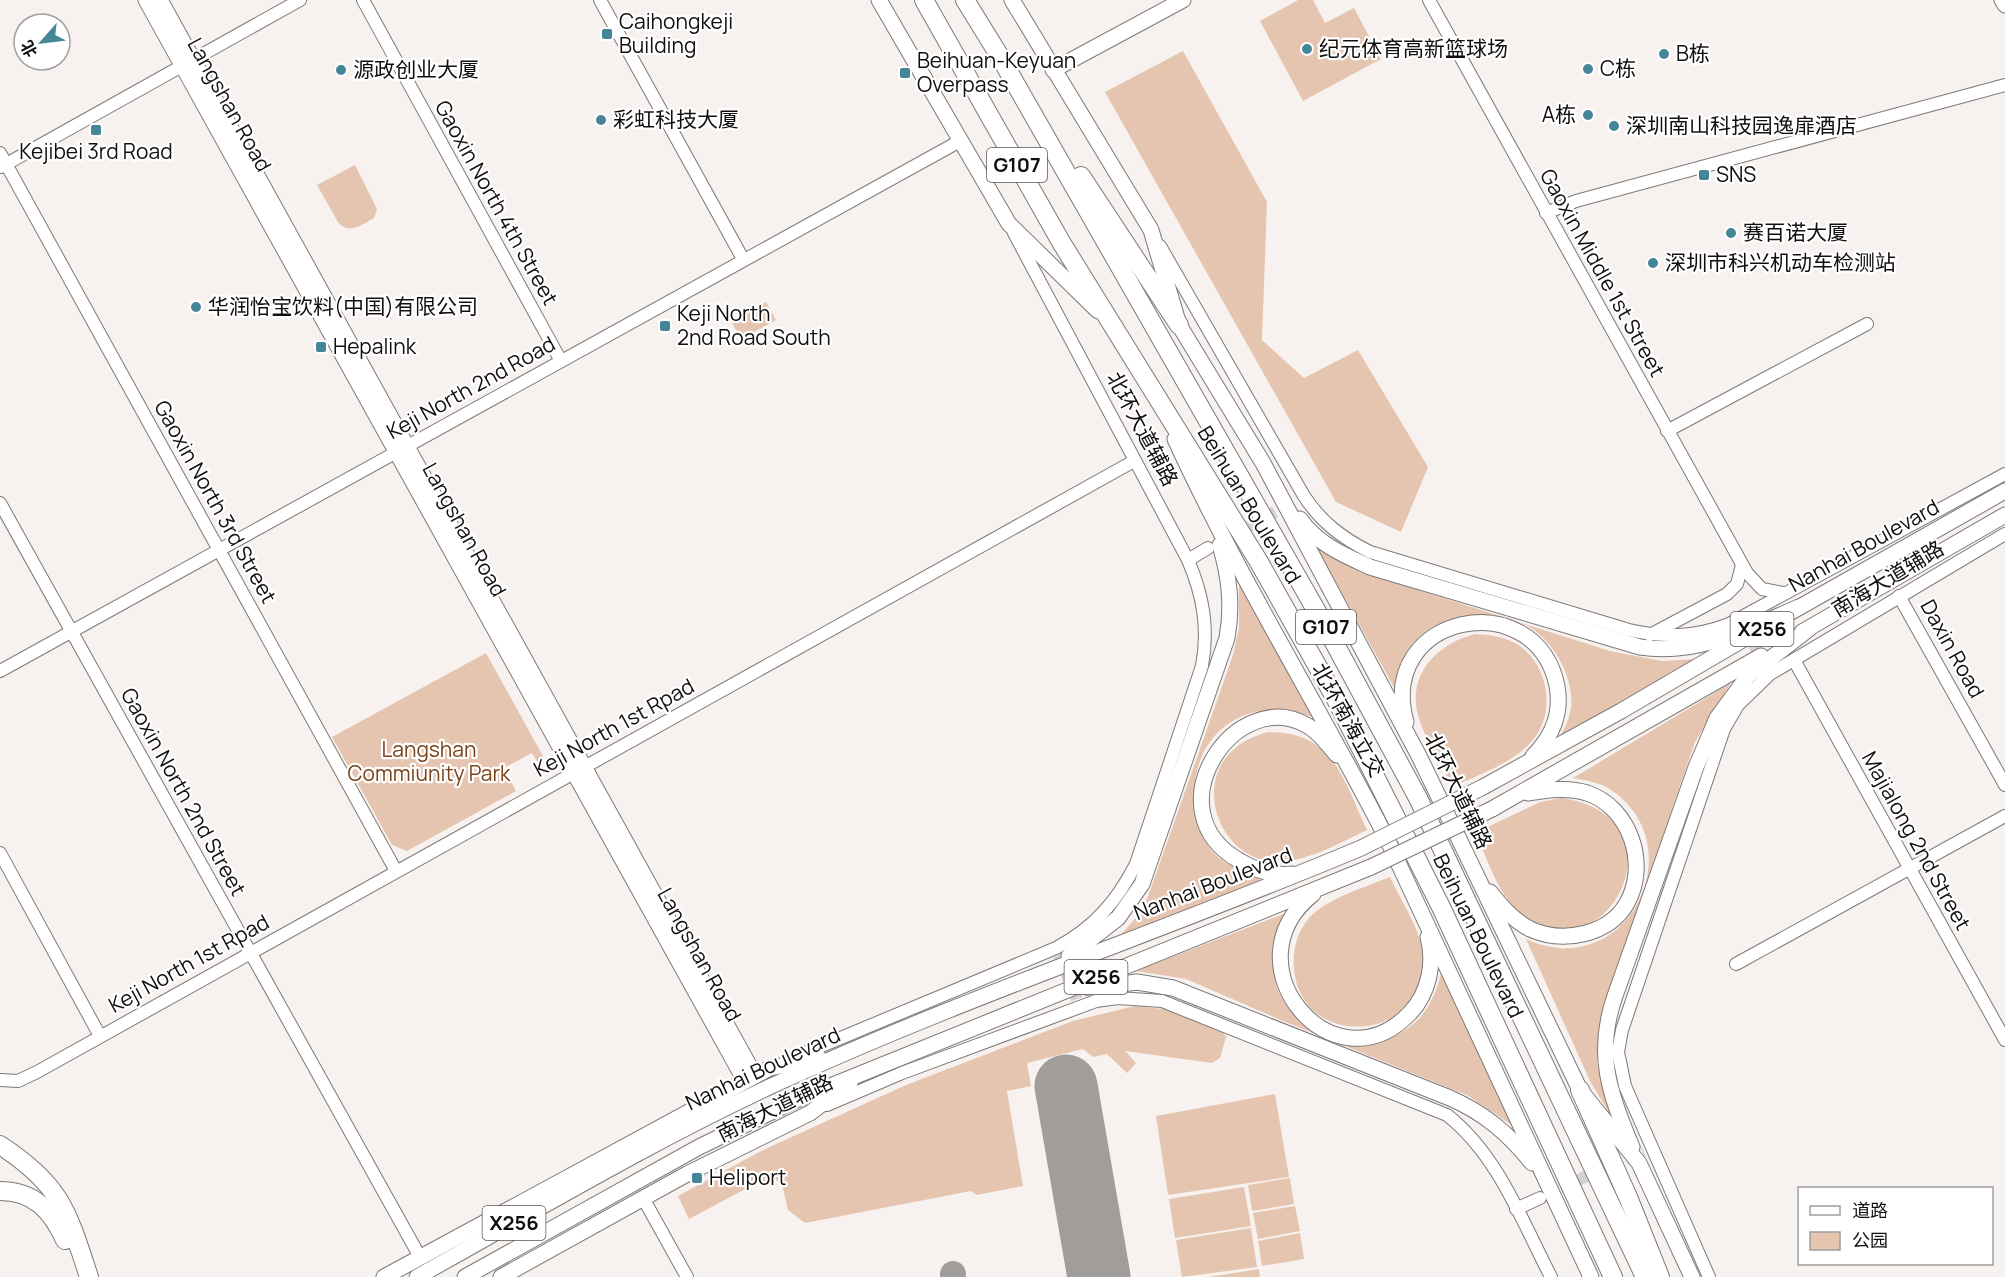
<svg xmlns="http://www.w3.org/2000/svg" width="2005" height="1277" font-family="Manrope,'Noto Sans SC',sans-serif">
<rect width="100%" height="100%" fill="#f7f2ef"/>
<g fill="#e6c5b0">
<path d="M1298 0H1313L1325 23 1354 8 1381 59 1303 101 1260 21Z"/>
<path d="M1183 51 1267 202 1262 340 1304 378 1358 350 1428 467 1401 532 1336 502 1105 92Z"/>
<path d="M355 165 377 209 374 218C362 225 349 235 338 222L317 185Z"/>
<path d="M766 302 776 320 741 339 731 321Z"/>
<path d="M1315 544 1336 559 1377 577 1610 651 1662 661 1696 659 1557 740C1574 716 1575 698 1565 671 1558 654 1547 639 1531 628 1494 605 1432 612 1407 651 1400 663 1399 677 1396 691Z"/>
<path d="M1239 575 1319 720C1253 689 1187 731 1195 806 1197 822 1202 839 1213 852 1226 867 1245 870 1260 880L1120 936 1143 909 1151 888 1233 655 1239 628Z"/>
<path d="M1475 634C1489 635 1502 636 1515 643 1548 661 1557 711 1533 740 1514 763 1479 774 1453 787 1441 763 1423 737 1417 711 1409 671 1440 643 1475 634Z"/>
<path d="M486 653 544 758 542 770 532 753 504 768 516 791 407 851 392 845 332 737Z"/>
<path d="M1731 683 1695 742 1601 1015 1597 1064 1610 1114 1591 1083 1526 939C1629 986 1696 842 1608 788 1597 782 1584 780 1573 778Z"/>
<path d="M1268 732C1334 732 1343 779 1367 830 1340 843 1312 859 1282 862 1225 866 1191 790 1232 751 1242 741 1254 736 1268 732Z"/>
<path d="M1562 798C1693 818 1602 988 1517 910 1497 892 1487 857 1475 833L1540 802Z"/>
<path d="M1390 877C1401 901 1421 929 1423 956 1431 1041 1302 1054 1294 969 1292 951 1297 932 1309 918 1329 897 1364 888 1390 877Z"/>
<path d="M1291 911C1271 941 1264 985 1293 1012 1300 1020 1316 1024 1325 1028 1335 1033 1348 1042 1359 1044 1368 1045 1381 1041 1390 1038 1422 1025 1435 1001 1442 969L1512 1125 1467 1095 1283 1021 1186 979 1136 971Z"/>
<path d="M1135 1006 1173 1010 1222 1031 1226 1037 1220 1058 1212 1063 1125 1051 1136 1063 1127 1073 1107 1054 1093 1057 1083 1049 1027 1063 1031 1086 1007 1091 1023 1186 977 1195 971 1191 805 1223 788 1210 782 1184 773 1178 751 1186 689 1219 678 1196 763 1150 906 1085 1073 1021Z"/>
<path d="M1275 1094 1289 1177 1168 1195 1156 1116Z"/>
<path d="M1290 1178 1294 1204 1252 1211 1248 1185Z"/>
<path d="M1244 1187 1251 1226 1175 1238 1169 1199Z"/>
<path d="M1295 1206 1300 1231 1258 1239 1253 1213Z"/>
<path d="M1251 1228 1257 1267 1182 1277 1176 1240Z"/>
<path d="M1300 1233 1304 1259 1262 1266 1258 1241Z"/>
<path d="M1259 1269 1260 1277H1209Z"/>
</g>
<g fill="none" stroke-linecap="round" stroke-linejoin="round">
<path stroke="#a09d9a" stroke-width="26" d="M953 1274V1277"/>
<path stroke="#a09d9a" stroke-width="63" d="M1066 1086 1099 1277"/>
<g stroke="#d4d0cd" stroke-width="12" stroke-dasharray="12 6" stroke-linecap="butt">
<path d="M1233 535 1295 501"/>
<path d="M1744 627 1765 664"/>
<path d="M1059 955 1077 999"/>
<path d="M1544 1196 1643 1150"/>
</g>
<defs>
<g id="minor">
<path d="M363 0 561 361"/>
<path d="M600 0 743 259"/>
<path d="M1429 0 1747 573 1762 589 1783 593"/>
<path d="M0 153 396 871"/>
<path d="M1 167 300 0"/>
<path d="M1546 213 1576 201 2005 85"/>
<path d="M1160 246 1304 496C1321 522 1342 538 1370 552L1629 630C1664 638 1695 637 1729 624L2005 474"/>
<path d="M1667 431 1867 324"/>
<path d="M0 503 420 1257"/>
<path d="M1188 560 1208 548"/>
<path d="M1899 596 2005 785"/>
<path d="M1650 635 1727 594 1737 584 1742 565"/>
<path d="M1794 660 2005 1040"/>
<path d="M0 671 960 141"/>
<path d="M0 853 100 1036"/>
<path d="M1736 964 2005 816"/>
<path d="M788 1060 1056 948C1094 928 1117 901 1136 864L1202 666C1209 628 1203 595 1188 560L1014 233"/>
<path d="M0 1080 18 1081 37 1072 1134 461"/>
<path d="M827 1105 902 1073 1096 1001 1118 998 1162 1001 1447 1115C1498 1155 1522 1221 1551 1277"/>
<path d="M643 1198 687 1277"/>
<path d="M1516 1209 1540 1198"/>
<path d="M1709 1277 1625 1086 1618 1052 1622 1030 1724 729 1738 705 1770 674 2005 534"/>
</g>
<g id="major">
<path d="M146 0 745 1081"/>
<path d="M160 0 755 1076"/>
<path d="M879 0 1009 224 1098 311"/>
<path d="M1012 0 1151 230 1179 325 1263 463 1419 756 1580 1090 1639 1163 1692 1277"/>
<path d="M2002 0 2005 5"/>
<path d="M1053 70 1183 0"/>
<path d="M1175 439C1238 577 1320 707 1389 843L1591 1277"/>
<path d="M1300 519C1317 544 1344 555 1370 567L1640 647C1698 656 1748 629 1799 607"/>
<path d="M1791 612 2005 491"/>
<path d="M1802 632 2005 515"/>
<path d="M1406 722C1376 613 1536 583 1557 686 1562 713 1552 737 1533 756"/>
<path d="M1483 787 1621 711 1744 639"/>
<path d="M1492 809 1761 656"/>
<path d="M1292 874C1274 876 1255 870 1240 861 1150 811 1236 683 1308 726 1320 733 1328 745 1337 755"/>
<path d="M1490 892C1501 906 1513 920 1530 929 1563 944 1609 935 1627 903 1649 864 1630 807 1587 793 1567 787 1548 790 1528 793"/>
<path d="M1313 894C1225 964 1334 1093 1410 1013 1429 993 1435 963 1428 937"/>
<path d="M1069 956 1118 918 1142 884 1227 638C1233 605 1229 576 1220 545"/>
<path d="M1089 988 1137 982 1173 988 1450 1098C1484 1113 1508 1133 1532 1163"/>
<path d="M1632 1147C1609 1093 1595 1053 1615 996L1696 767 1717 718 1748 676 1810 628"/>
<path d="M384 1277 755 1076 770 1068 819 1058"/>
<path d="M417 1277C537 1210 656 1139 780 1082 970 995 1169 929 1361 848"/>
<path d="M465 1277 699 1147 796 1100 1371 867"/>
<path d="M501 1277 687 1174 810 1113 850 1083"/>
</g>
<g id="highway">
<path d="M924 0 1061 242 1259 562 1337 701 1441 907 1613 1277"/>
<path d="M965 0 999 55 1328 631 1418 798 1645 1277"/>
<path d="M1081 176 1179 325"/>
<path d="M1580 1090 1628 1197 1660 1277"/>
<path d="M0 1145C61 1185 67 1210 89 1277"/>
<path d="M0 1191C34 1191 52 1211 65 1240"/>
</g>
</defs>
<use href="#minor" stroke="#7d7876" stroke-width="14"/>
<use href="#major" stroke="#7d7876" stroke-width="17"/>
<use href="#highway" stroke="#7d7876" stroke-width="20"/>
<use href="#minor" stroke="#fff" stroke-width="12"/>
<use href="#major" stroke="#fff" stroke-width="15"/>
<use href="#highway" stroke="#fff" stroke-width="18"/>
<defs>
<g id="major-bridge">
<path d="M1361 848 1483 787"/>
<path d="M1371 867 1492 809"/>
</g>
</defs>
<use href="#major-bridge" stroke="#7d7876" stroke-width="17" stroke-linecap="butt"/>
<use href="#major-bridge" stroke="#fff" stroke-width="15"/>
</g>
<g fill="#448597" stroke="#fff" stroke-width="2">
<rect x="601" y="28" width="12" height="12" rx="3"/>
<circle cx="1307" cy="49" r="6"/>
<circle cx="1664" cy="54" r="6"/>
<circle cx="1588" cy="69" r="6"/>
<circle cx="341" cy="70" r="6"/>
<rect x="899" y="67" width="12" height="12" rx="3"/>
<circle cx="1588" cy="115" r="6"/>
<circle cx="601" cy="120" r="6"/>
<circle cx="1614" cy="126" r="6"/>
<rect x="90" y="124" width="12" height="12" rx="3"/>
<rect x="1698" y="169" width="12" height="12" rx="3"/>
<circle cx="1731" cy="233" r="6"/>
<circle cx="1653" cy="263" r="6"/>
<circle cx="196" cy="307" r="6"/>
<rect x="659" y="320" width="12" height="12" rx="3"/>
<rect x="315" y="341" width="12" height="12" rx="3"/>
<rect x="691" y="1172" width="12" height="12" rx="3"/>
</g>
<g text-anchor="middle" stroke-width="4.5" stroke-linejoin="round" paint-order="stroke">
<g fill="#fff" stroke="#585756" stroke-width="1.5">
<rect x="987" y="148" width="60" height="34" rx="4.5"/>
<rect x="1296" y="610" width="60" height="34" rx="4.5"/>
<rect x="1730.5" y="612" width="63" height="34" rx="4.5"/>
<rect x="1064.5" y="960" width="63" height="34" rx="4.5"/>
<rect x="482.5" y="1206" width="63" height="34" rx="4.5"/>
</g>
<g font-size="20" font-weight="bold" fill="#110f0e">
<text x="1017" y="172">G107</text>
<text x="1326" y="634">G107</text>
<text x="1762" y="636">X256</text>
<text x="1096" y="984">X256</text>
<text x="514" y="1230">X256</text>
</g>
<g font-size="21" fill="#110f0e" stroke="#fff" text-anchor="start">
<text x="619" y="29">Caihongkeji<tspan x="619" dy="24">Building</tspan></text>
<text x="1319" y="56">纪元体育高新篮球场</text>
<text x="1676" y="61">B栋</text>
<text x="917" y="68">Beihuan-Keyuan<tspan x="917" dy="24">Overpass</tspan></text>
<text x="1600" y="76">C栋</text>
<text x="353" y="77">源政创业大厦</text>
<text x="1576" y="122" text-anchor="end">A栋</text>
<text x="613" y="127">彩虹科技大厦</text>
<text x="1626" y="133">深圳南山科技园逸扉酒店</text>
<text x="96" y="159" text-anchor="middle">Kejibei 3rd Road</text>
<text x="1716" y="182">SNS</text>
<text x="1743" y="240">赛百诺大厦</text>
<text x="1665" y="270">深圳市科兴机动车检测站</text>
<text x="208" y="314">华润怡宝饮料(中国)有限公司</text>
<text x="677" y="321">Keji North<tspan x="677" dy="24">2nd Road South</tspan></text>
<text x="333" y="354">Hepalink</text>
<text x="709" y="1185">Heliport</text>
</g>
<g font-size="21" fill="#110f0e" stroke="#fff">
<text transform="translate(229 105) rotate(61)" y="7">Langshan Road</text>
<text transform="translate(496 203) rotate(61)" y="7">Gaoxin North 4th Street</text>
<text transform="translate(1602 273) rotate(61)" y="7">Gaoxin Middle 1st Street</text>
<text transform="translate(471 388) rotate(-29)" y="7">Keji North 2nd Road</text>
<text transform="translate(1142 429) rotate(62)" y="7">北环大道辅路</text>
<text transform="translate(215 502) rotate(61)" y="7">Gaoxin North 3rd Street</text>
<text transform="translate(1249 505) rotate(59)" y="7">Beihuan Boulevard</text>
<text transform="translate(464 530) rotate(61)" y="7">Langshan Road</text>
<text transform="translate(1864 546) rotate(-29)" y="7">Nanhai Boulevard</text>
<text transform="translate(1888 579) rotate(-31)" y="7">南海大道辅路</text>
<text transform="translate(1952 649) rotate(61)" y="7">Daxin Road</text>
<text transform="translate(1348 720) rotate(61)" y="7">北环南海立交</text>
<text transform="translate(614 728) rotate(-29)" y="7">Keji North 1st Rpad</text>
<text transform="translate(1458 791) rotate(64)" y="7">北环大道辅路</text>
<text transform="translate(183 792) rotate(61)" y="7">Gaoxin North 2nd Street</text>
<text transform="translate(1916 841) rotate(61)" y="7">Majialong 2nd Street</text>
<text transform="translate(1213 884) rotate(-21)" y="7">Nanhai Boulevard</text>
<text transform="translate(1478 936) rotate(64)" y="7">Beihuan Boulevard</text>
<text transform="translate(699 955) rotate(61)" y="7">Langshan Road</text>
<text transform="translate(189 964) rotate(-29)" y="7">Keji North 1st Rpad</text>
<text transform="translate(763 1069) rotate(-25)" y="7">Nanhai Boulevard</text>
<text transform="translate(775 1108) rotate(-26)" y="7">南海大道辅路</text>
</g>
<g font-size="21" fill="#78431b" stroke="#fff">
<text x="429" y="757">Langshan<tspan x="429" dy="24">Commiunity Park</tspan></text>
</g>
</g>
<rect x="1798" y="1187" width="195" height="78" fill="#ffffff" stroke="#a09f9f" stroke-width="1.5"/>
<rect x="1810" y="1206" width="30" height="9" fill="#ffffff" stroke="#a09f9f" stroke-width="1.5"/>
<text x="1852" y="1217" font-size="18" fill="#110f0e">道路</text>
<rect x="1810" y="1232" width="30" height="18" fill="#e6c5b0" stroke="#a09f9f" stroke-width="1.5"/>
<text x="1852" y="1247" font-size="18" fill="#110f0e">公园</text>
<g transform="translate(42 42) rotate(242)"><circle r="28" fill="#ffffff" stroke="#a09f9f" stroke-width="1.5"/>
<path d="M0-4.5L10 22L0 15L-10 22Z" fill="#448597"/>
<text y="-9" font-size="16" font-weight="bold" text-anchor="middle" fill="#110f0e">北</text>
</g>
</svg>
